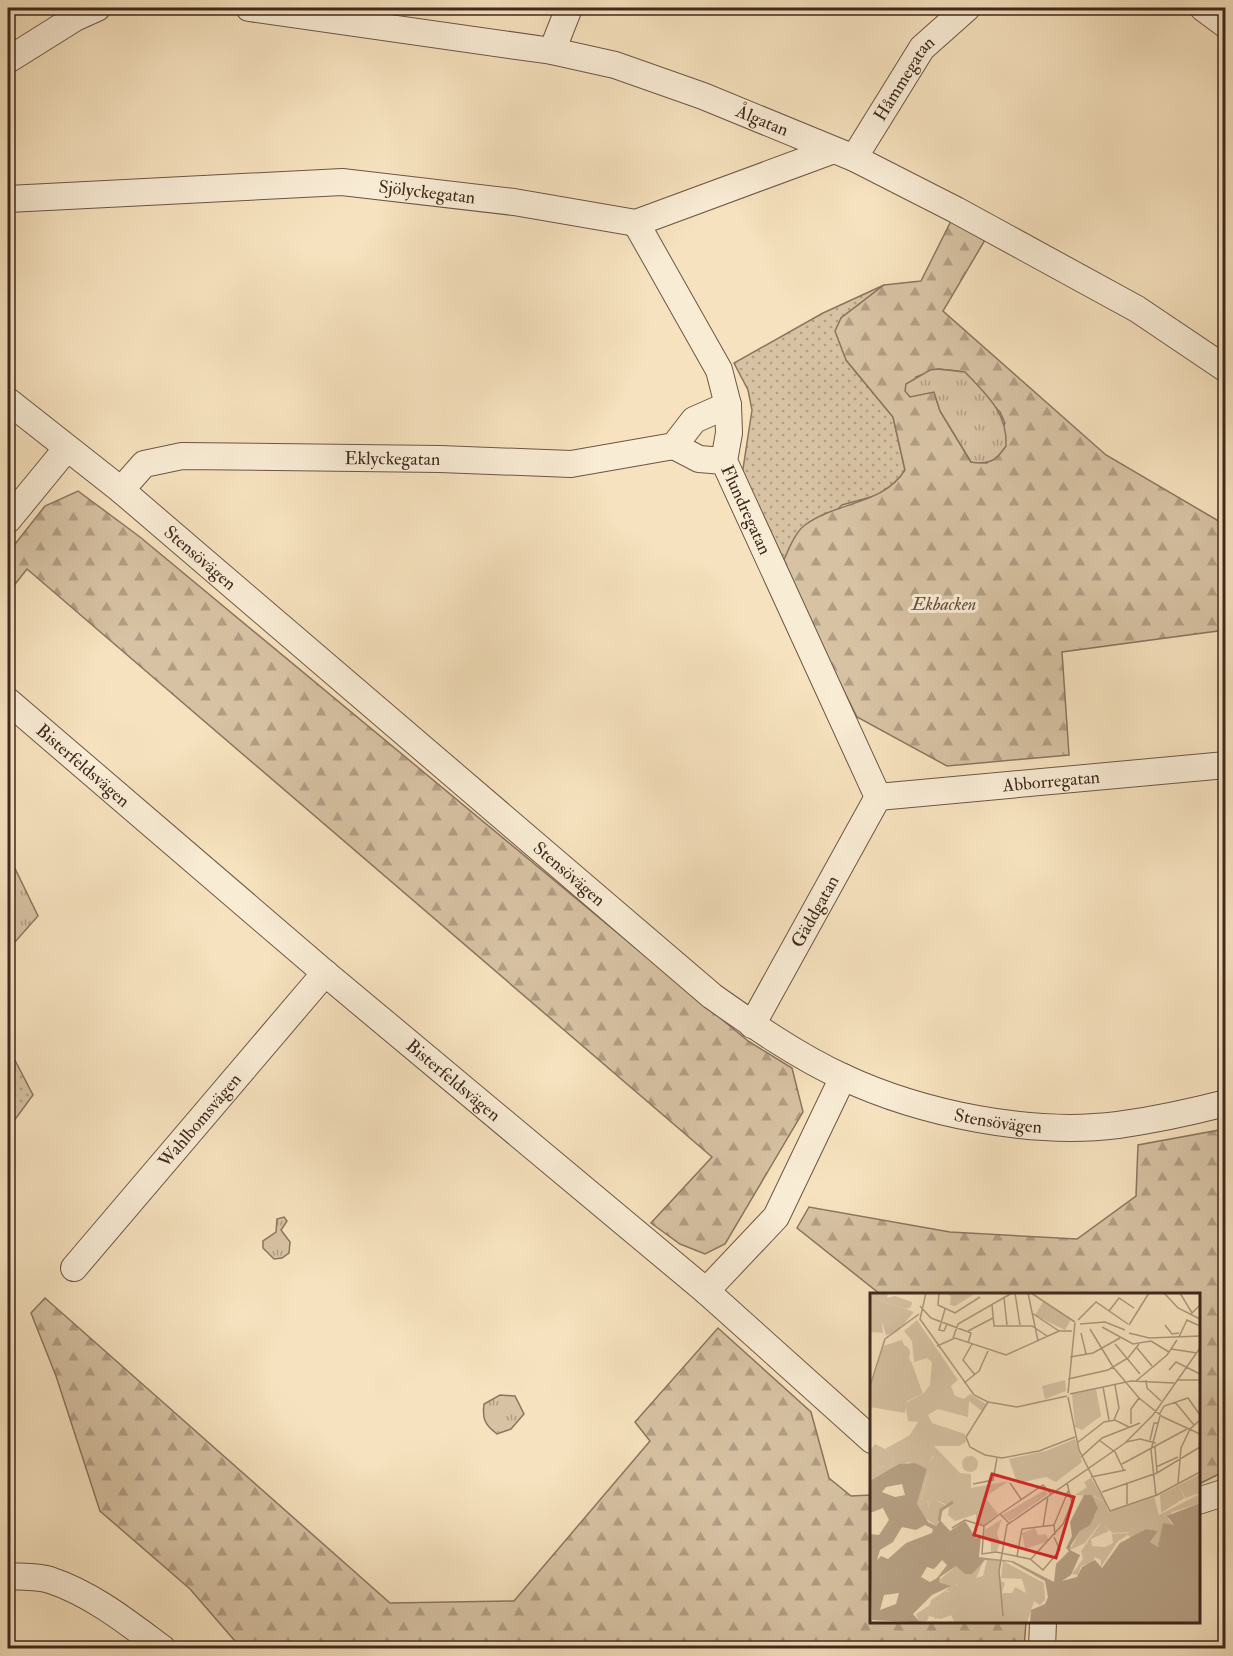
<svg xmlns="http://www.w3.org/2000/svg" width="1233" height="1656" font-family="'IM FELL Double Pica',serif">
<defs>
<pattern id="grass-dots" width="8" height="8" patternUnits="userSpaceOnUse" patternTransform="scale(1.5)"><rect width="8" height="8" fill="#d7c2a3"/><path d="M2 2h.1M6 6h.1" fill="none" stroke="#b09e84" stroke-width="1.8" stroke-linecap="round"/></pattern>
<pattern id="forest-firs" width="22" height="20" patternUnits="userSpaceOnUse" patternTransform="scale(1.5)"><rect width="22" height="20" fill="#d7c2a3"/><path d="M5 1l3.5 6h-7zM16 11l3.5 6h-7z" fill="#b09e84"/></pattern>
<pattern id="park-tufts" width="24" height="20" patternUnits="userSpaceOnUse" patternTransform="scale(1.5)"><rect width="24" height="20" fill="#d7c2a3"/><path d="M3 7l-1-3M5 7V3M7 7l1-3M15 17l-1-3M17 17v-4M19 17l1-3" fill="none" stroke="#b09e84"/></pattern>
</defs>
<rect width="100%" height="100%" fill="#f6e2be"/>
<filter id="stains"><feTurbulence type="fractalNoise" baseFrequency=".00333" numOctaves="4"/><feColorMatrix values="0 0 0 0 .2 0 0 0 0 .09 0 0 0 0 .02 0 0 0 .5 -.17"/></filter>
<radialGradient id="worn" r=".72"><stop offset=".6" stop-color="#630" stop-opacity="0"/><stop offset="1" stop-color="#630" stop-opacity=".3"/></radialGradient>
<g fill="url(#grass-dots)" stroke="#8b7560" stroke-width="1.5">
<path d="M884 285 841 318 846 360 893 417 905 470 897 484 878 495 842 505 781 566 741 482 752 410 748 390 734 363 823 313Z"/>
<path d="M8 1047 33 1095 8 1129Z"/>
</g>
<g fill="url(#forest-firs)" stroke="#8b7560" stroke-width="1.5" fill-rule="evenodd">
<path d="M951 221 985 240 943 311 1106 455 1222 523 1225 630 1062 652 1069 755 947 766 857 717 781 566C787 554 794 533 805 525 838 501 883 505 905 470L893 417 846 360 835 331 841 318 884 285 921 281ZM938 369 958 371 1000 412 1005 423 987 463 971 462 940 411 934 392 926 393 916 377Z"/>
<path d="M78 491 140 537 748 1041 792 1068 803 1112 725 1244 705 1254 680 1244 651 1223 712 1157 27 569 8 593V553L45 506Z"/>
<path d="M1225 1129 1226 1367 1222 1368 1225 1471 1199 1484 1198 1294H880L797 1228 809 1207 950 1232 1077 1239 1136 1196 1138 1145Z"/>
<path d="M45 1298 390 1603 514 1601 650 1441 635 1422 718 1328 811 1412 829 1478 851 1496 871 1495 872 1622H1026L1024 1648H241L190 1589 100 1511 56 1376 31 1313Z"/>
</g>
<g fill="url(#park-tufts)" stroke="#8b7560" stroke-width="1.5">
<path d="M938 369 965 372C986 394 1008 413 1006 446 996 461 989 465 971 462L940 411 934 392 910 397 905 391 906 384 930 370Z"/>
<path d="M8 854 38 916 14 943 8 938Z"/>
<path d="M284 1217 287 1221 281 1230 290 1242 289 1253 282 1258 274 1259 263 1248V1241L276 1232 277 1219Z"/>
<path d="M500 1395 515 1396 524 1414 511 1429 497 1434C485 1425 482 1419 484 1404Z"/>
</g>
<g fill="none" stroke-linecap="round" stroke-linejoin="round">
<defs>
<g id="minor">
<path id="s1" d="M249 8 552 51 615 65 703 96 854 158 956 210 1137 309 1226 369"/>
<path d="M1203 8 1226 25"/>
<path d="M552 51 569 8"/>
<path d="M8 60 75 18 97 8"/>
<path id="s2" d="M854 158 922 48 967 8"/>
<path id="s3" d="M8 199 342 182 514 202 636 223 831 151"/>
<path id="s4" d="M636 223 719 370 728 405 729 433 724 461 878 797"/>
<path id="s5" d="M8 401 121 490 712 996C753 1025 797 1056 843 1077 922 1114 1032 1136 1118 1125 1154 1120 1191 1112 1226 1103"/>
<path d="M674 446 699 459 724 461"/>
<path id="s6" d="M121 490 144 464 182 456 440 459 571 464 674 446 694 420 728 405"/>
<path d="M8 520 67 448"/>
<path id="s7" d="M8 701 325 973 706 1291 776 1217 843 1077"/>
<path id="s8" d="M878 797 1226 765"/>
<path id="s9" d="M752 1025 878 797"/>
<path id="s10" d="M74 1268 325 973"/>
<path d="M706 1291 872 1440"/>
<path d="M1198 1501 1226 1492"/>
<path d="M8 1576C21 1577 37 1576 50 1580 92 1594 127 1622 162 1648"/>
<path d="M1042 1648 1043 1622"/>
</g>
</defs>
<use href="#minor" stroke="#6d5645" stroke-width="28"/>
<use href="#minor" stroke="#f9ecd5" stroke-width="26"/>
</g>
<g text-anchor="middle" stroke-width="6" stroke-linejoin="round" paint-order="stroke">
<g font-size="18" fill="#3f281d" stroke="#f9ecd5">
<text dy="6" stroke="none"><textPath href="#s2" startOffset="94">Håmmegatan</textPath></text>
<text dy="6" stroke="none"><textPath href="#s1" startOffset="528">Ålgatan</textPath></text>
<text dy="6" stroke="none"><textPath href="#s3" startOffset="420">Sjölyckegatan</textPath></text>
<text dy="6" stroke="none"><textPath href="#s6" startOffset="284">Eklyckegatan</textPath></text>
<text dy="6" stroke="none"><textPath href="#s4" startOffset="315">Flundregatan</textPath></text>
<text dy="6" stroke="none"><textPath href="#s5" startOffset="248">Stensövägen</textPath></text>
<text dy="6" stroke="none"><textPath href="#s7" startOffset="99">Bisterfeldsvägen</textPath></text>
<text dy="6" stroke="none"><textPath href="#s8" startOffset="174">Abborregatan</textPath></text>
<text dy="6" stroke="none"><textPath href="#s5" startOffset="734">Stensövägen</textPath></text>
<text dy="6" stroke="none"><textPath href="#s9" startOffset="130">Gäddgatan</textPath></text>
<text dy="6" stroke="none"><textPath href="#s7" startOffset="585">Bisterfeldsvägen</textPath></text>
<text dy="6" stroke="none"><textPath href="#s5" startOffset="1238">Stensövägen</textPath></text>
<text dy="6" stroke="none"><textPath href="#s10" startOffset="194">Wahlbomsvägen</textPath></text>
</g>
<g font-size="18" font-style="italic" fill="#654e3e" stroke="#f9ecd5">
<text x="944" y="610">Ekbacken</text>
</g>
</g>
<g transform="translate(870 1293)">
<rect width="330" height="330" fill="#f6e2be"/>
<path d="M2 0H18L17 5 25 3 42 9 41 14 36 16 1 4ZM0 16 11 23 13 40 0 39ZM32 47 53 101 37 108 35 120 0 114V95L13 53ZM205 146 212 169 186 189 176 184 149 190 145 184 139 166 176 158ZM330 181V200L315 205 309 192 314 205 291 220 290 202ZM221 185 231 202 235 210 225 203 205 202 217 194 214 189ZM330 201V210L302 219 298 226 304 233 294 231 288 254 280 249 288 238 276 236 262 246 258 242 248 248 231 274V267L225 264 222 270 211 273 208 282 202 281 213 266 211 258 231 230 239 238 221 246 222 253 235 254 243 250 242 241 259 240 244 231 242 218 284 204 289 222Z" fill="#d7c2a3"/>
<path d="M0 0 1 4 44 19 27 39 16 42 10 23 0 16ZM77 0H102L103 2 85 13 80 12 81 4ZM47 27 88 87 81 93 85 103 94 106 100 101 116 111 112 118 99 108 98 124 68 116 58 122 62 130 95 141 96 149 89 153H64L90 180 101 181V195L139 188 119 201 117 207 128 221 114 232 106 231V221L85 228 78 222 79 213 68 208 59 215 58 208H51L57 183 70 165 59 169 65 162 51 170 31 157 29 162 24 161 23 172 9 174 0 181V157L5 151 15 156 40 142 48 129 38 128 35 110 53 101 60 92 62 69 57 65 44 69 42 48 34 38ZM27 96 33 114 20 116 14 107ZM175 197 178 201 140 228 132 222ZM222 202 235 210 239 220 242 218 245 231 259 239 243 240 230 230 215 250 200 257 210 238 225 222 228 215ZM132 226 127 240 130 250 127 258 121 259V250L114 244 115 237ZM165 235 168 242 176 241 179 248 155 256 152 240ZM117 267 131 268 128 278 123 272 117 290V294L129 300H142L145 294 156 300 152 286 131 285 133 268 174 290 175 307 170 312 164 308 157 330H86L94 317 71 326 59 323 57 328H49L46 321 60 312 61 307 75 298 80 300 89 290 113 283Z" fill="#d7c2a3"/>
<path d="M33 156 51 170 64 161 59 169 70 165 57 183 51 207H57L59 215 65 207 75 212 66 233 51 222 47 211 57 176 38 169 0 188V181L9 174 23 172 24 161ZM113 269 105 288 87 291 83 299 75 298 80 293 68 288 86 273 98 280Z" fill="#d7c2a3"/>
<path d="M173 9 201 26 195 37 165 22ZM195 87 196 98 175 106 172 93ZM226 96 231 123 212 137 205 134 202 101ZM122 272 128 273 131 288 135 290 129 308 131 321 124 330H102L98 323 92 330H85L81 322 65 326 62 315 66 308 89 292 99 291 115 297Z" fill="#d7c2a3"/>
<path d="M24 60a8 8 0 1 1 16 0a8 8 0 1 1-16 0ZM23 53 29 71 18 75 12 57ZM41 68 52 99 36 105 25 74ZM92 171a8 8 0 1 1 16 0a8 8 0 1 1-16 0Z" fill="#d7c2a3"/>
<path d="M45 170 57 176 47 211 58 229 66 233 70 227 80 238 95 228 106 245 111 243 109 264 143 268 184 289 186 271 199 258 196 255 202 243 200 229 214 202H222L228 215 220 232 210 238 201 252 200 257 210 262 201 282 192 288 207 284 212 274 225 267 232 275 250 250 276 236 288 238 280 249 288 254 293 230 304 232 297 223 330 210V330H160L161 317 175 311 178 304 175 288 141 269 115 267 102 281H95L86 273 70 284 69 289 81 293 62 302 43 321 49 328 61 330 2 327 0 241 9 242 19 227 13 215 0 220V188L29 171ZM32 191 35 202 25 204 12 199 16 194ZM55 232 63 236 62 240 36 250 18 266 11 263 7 267 10 257 23 249 32 234 46 237ZM72 267 77 272 67 285 60 289 51 284 57 274 64 276ZM29 300 26 311 10 317 14 302Z" fill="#b8a387" fill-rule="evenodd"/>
<path fill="none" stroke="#b8a387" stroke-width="3" d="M69 228 71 217 83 209"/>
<path fill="none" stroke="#ad987e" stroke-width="1.5" d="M56 0 50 26 104 102 118 109 147 114 197 103M69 0 68 12 85 20 110 4M145 0 150 32M158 0 168 48M161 0 205 29M294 0 308 15 330 26M310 0 322 20 330 12M134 5 137 32M122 12 124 33H162L177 43M50 13 61 25 101 40 98 50M75 16 69 37 74 38 77 31M239 18 249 5 264 15M162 20 189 38M208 27 226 9 258 31M210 31 235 29 255 37M259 32 279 0M295 32 302 41 309 40M232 34 263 51 281 48 299 59M220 36 243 74 269 105 293 124 330 141M98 38 123 25M211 40 216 61M259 40 279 45 330 43M309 44 317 27 330 33M83 45 88 31 142 0M102 51 93 67 105 82M245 51 270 81M67 53 85 45 136 62 189 38H202M267 55 282 73M301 56 327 60M200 64 223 60 250 45M299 77 306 69 330 81M198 86 238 77 258 65 269 51M276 87 277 95 291 108M307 87H330M266 88 297 62 307 47M94 90 109 78 118 58M0 93 15 46 49 21M233 94 239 127M198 100 205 30M200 101 261 88 304 90M198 104 209 157 240 218 287 202 330 179M118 109 96 144 100 154 115 162 132 165 169 158 205 144M305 109 324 132M289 122 294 113 318 105 330 122M244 127 249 115 245 92M261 131V116L269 105M229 147 245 159 254 178M280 147 284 130H289M256 149 270 146 286 150M207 150 234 129 245 127 259 134M285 154 287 180M211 164 232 145 270 130M252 171 317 136M286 174 308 164M221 184 256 177M140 190 151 206M308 190 311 155 320 136 330 127M103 191 123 187 127 165M232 199 287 180 330 154M286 203 281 157 290 123M257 211V190M130 221 114 233 112 261 126 259 160 266 173 277 190 257 184 244M139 230 130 221 173 192 181 201M173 234 178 203M82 235 95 227 114 233M152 236 184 232M185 242 184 232 199 196M147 263 152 236M161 266 193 231 202 210 197 190M133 323 129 278 137 232 255 150 283 122 330 55"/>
<path fill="#d62828" fill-opacity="0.15" stroke="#d62828" stroke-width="3" d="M122 181 204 204 186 265 104 242Z"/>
<rect width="330" height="330" fill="none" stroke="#3f281d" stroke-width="3"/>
</g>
<rect width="1233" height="1656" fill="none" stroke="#f6e2be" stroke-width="30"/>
<rect x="9" y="9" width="1215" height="1638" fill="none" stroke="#3f281d" stroke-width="3"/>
<rect x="15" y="15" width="1203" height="1626" fill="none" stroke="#3f281d" stroke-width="1.5"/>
<rect width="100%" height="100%" filter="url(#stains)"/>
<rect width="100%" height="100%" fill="url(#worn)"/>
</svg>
